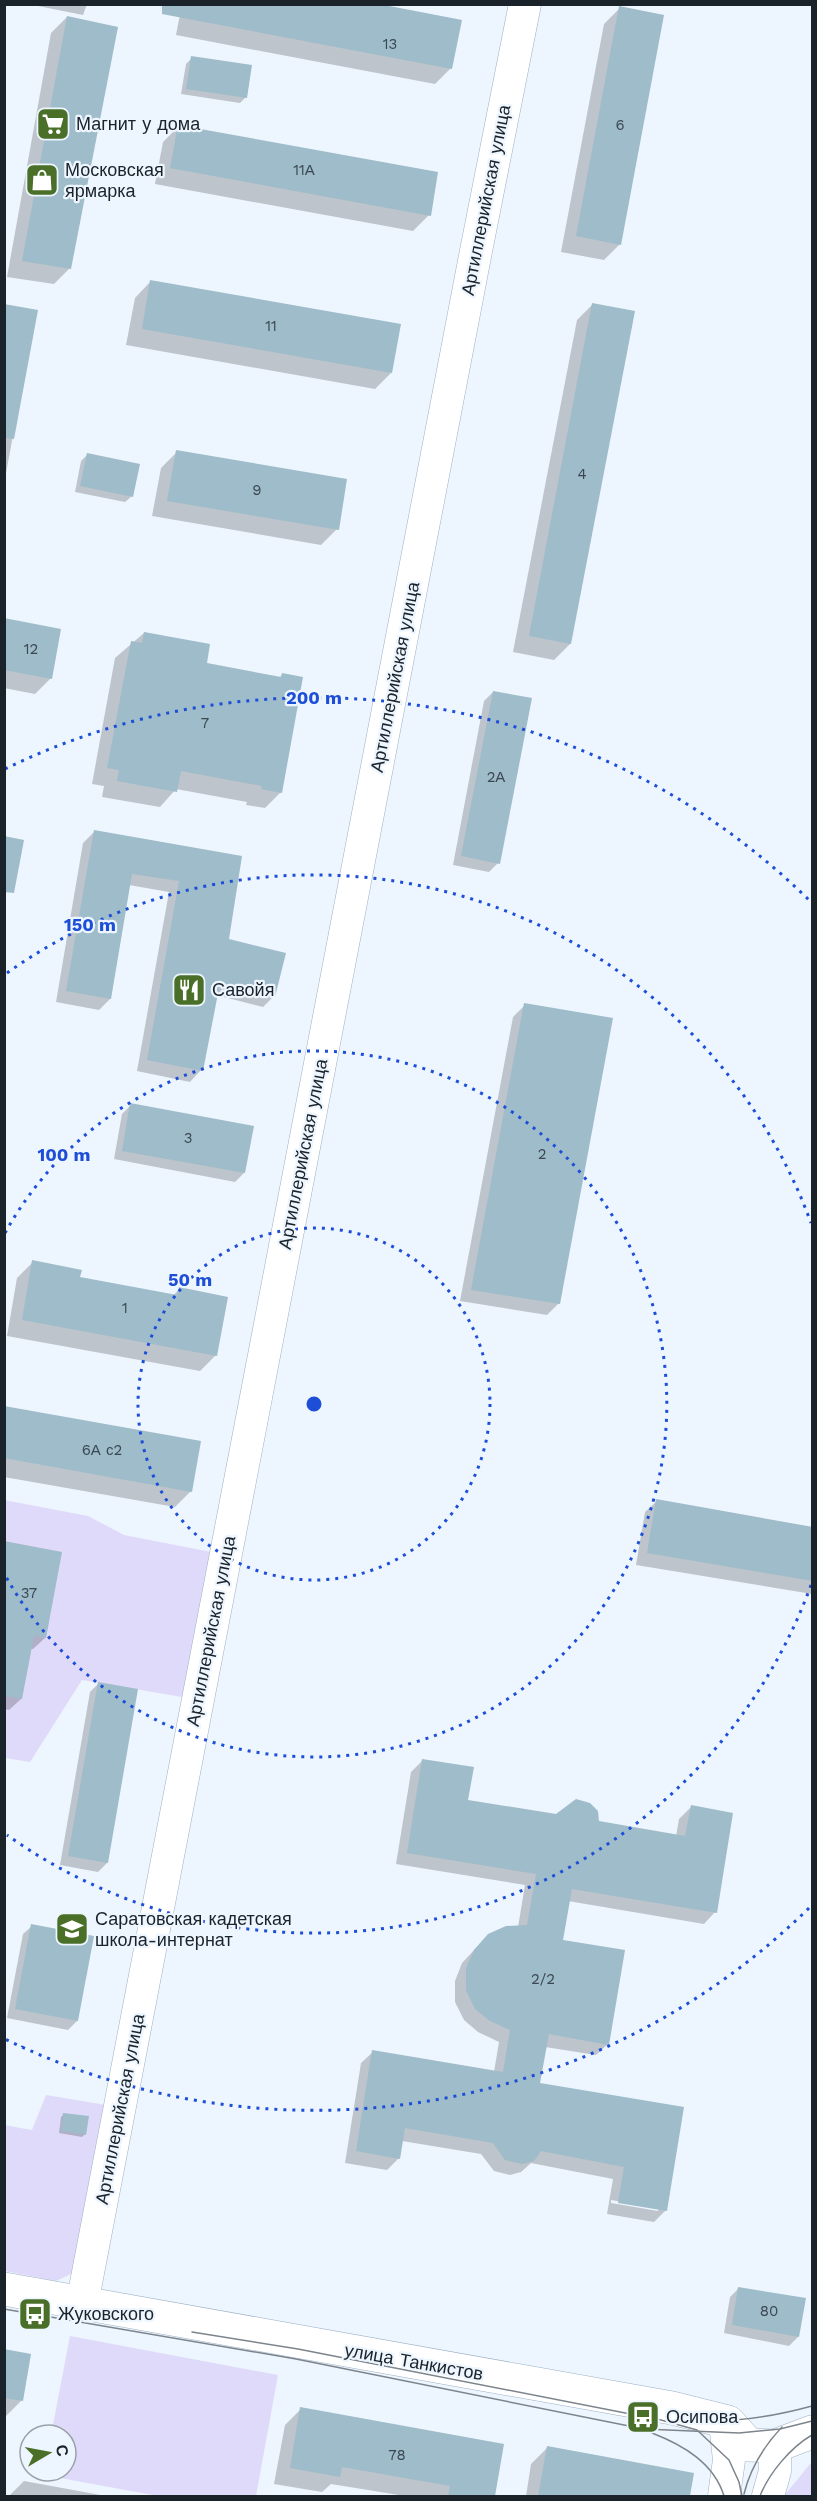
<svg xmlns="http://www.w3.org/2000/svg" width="817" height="2501" font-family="'Work Sans',sans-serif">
<rect width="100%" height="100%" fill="#edf5fe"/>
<g fill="#dfdafa">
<path d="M4 1500 88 1516 124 1535 211 1552 182 1697 82 1680 30 1762 5 1758Z"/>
<path d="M46 2095 106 2105 73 2273 56 2281 5 2271 4 2125 32 2130Z"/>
<path d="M70 2336 278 2375 256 2496H158L44 2475 45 2471H66V2435H51Z"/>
<path d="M812 2463V2496H784L810 2464Z"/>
</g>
<g fill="#0003" fill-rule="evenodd">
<path d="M87 4 83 15 33 5V4Z"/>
<path d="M182 4 451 68 435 84 176 35Z"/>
<path d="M620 8V244L604 260 561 252 604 24Z"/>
<path d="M67 17 70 268 54 284 7 277 51 33Z"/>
<path d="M192 58 246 97 240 103 181 94 186 64Z"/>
<path d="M179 126 429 215 413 231 155 184 163 142Z"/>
<path d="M151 281 391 373 375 389 126 345 135 298Z"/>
<path d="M593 304 570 644 554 660 513 652 577 320Z"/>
<path d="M4 305 36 311 4 484Z"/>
<path d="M177 452 337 529 321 545 152 516 161 468Z"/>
<path d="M87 455 131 497 125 502 75 492 81 461Z"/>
<path d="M4 620 51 678 35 694 4 688Z"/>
<path d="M144 633 205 664 279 678 282 675 281 792 265 808 246 805 247 802 176 789 160 807 102 797 104 786 92 784 115 658Z"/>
<path d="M493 692 498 863 489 872 453 865 484 701Z"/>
<path d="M94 832 240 857 227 940 274 996 263 1007 216 995 201 1070 190 1082 137 1071 169 892 129 885 110 999 99 1010 56 1002 83 843ZM213 979 268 994V997L213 982Z"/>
<path d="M525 1005 559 1303 547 1315 460 1301 513 1017Z"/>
<path d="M131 1105 244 1173 235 1182 114 1159 122 1114Z"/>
<path d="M33 1262 79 1278 173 1296 179 1289 216 1355 200 1371 7 1336 17 1278Z"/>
<path d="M4 1407 191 1491 175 1507 4 1477Z"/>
<path d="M657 1501 812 1528V1594L636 1565 645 1512Z"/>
<path d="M4 1543 45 1638 33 1649H30L21 1699 9 1710 4 1709Z"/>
<path d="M99 1683 107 1863 98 1872 60 1865 90 1692Z"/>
<path d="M423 1760 466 1801 676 1836 679 1819 691 1807 715 1912 704 1924 568 1901 561 1941 608 2044 596 2055 545 2047 539 2084 682 2108 666 2210 654 2222 607 2214 613 2179 531 2163 521 2172 510 2175 494 2171 481 2154 402 2141 399 2158 387 2170 345 2163 361 2063 373 2052 494 2072 499 2042 478 2032 464 2020 455 2002V1981L462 1963 488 1935 518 1927 525 1885 396 1864 411 1772ZM611 2200 658 2208V2211L611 2203Z"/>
<path d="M32 1926 77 2021 68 2030 7 2018 23 1934Z"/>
<path d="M64 2114 85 2134 82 2137 59 2133 61 2117Z"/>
<path d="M738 2289 798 2337 789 2346 724 2333 730 2297Z"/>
<path d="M4 2351 21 2401 5 2417H4Z"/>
<path d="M301 2409 503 2445 493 2496H405L331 2484 322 2492 274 2484 285 2425Z"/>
<path d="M547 2448 692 2474 688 2496H526L531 2464Z"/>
<path d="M24 2481 106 2496H9Z"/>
</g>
<g fill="#9ebcc9">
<path d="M162 4H379L462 20 452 69 162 14Z"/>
<path d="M619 6 664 15 621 245 576 236Z"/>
<path d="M67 16 118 27 71 269 22 261Z"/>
<path d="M191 56 252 65 247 98 186 89Z"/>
<path d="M178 125 438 172 431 216 170 168Z"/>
<path d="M150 280 401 324 392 373 142 329Z"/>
<path d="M592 303 635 311 571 644 529 636Z"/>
<path d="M4 304 38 310 14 439 4 438Z"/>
<path d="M176 450 347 479 339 530 167 501Z"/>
<path d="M87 453 140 464 133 497 80 486Z"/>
<path d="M4 618 61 629 52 679 4 670Z"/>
<path d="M144 632 210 644 207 663 281 677 282 673 303 677 282 793 261 789 262 786 181 771 177 792 117 781 119 770 107 768 131 641 142 643Z"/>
<path d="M493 691 532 698 500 864 461 856Z"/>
<path d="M94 830 242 856 229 939 286 953 275 997 220 983 203 1071 147 1060 179 881 132 874 111 999 66 991Z"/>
<path d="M4 836 24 840 14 893 4 892Z"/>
<path d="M524 1003 613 1018 560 1304 471 1290Z"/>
<path d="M130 1103 254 1126 245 1173 122 1151Z"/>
<path d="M32 1260 82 1270 80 1277 177 1295 179 1287 228 1297 217 1356 22 1320Z"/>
<path d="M4 1406 201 1441 192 1492 4 1458Z"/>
<path d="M656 1499 813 1527V1581L647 1553Z"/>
<path d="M4 1541 62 1552 46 1638 34 1636 22 1699 4 1696Z"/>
<path d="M98 1682 138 1689 108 1863 68 1856Z"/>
<path d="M422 1759 474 1767 468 1800 556 1814 576 1799 590 1803 598 1811 599 1821 685 1836 691 1805 733 1813 717 1913 572 1889 563 1940 625 1950 609 2045 549 2034 540 2083 684 2107 667 2211 618 2203 624 2167 541 2151 534 2161 522 2164 505 2160 493 2143 405 2128 400 2159 356 2151 372 2050 503 2072 510 2030 490 2021 475 2009 466 1990V1968L474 1950 488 1934 506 1926 527 1925 536 1874 407 1853Z"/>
<path d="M31 1924 94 1936 78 2021 15 2009Z"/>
<path d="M63 2113 89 2116 86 2135 61 2131Z"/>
<path d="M738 2287 806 2298 799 2337 732 2325Z"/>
<path d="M4 2349 31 2354 23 2401 4 2398Z"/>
<path d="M300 2407 504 2444 495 2496H448L450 2486 342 2467 340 2477 290 2468Z"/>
<path d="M547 2446 694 2473 690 2496H538Z"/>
</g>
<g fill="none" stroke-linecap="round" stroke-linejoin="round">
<defs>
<g id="minor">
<path d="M82 2304 476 251 525 4"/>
<path d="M724 2496 729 2460 726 2432 728 2422"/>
<path d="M768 2496 775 2471V2446"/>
</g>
<path id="major" d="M4 2289 672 2408 728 2422 749 2445 775 2446 812 2432"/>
</defs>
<use href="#minor" stroke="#9cb0c5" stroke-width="33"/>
<use href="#major" stroke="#9cb0c5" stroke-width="34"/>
<use href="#minor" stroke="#fff" stroke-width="32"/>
<use href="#major" stroke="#fff" stroke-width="33"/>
<g stroke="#7c848c" stroke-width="1.5">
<path d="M4 2309 296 2359 644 2429 739 2433 780 2429 812 2421"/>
<path d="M192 2332 298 2349 661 2420 697 2430 729 2460 739 2482 742 2496"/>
<path d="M691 2421C733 2423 772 2417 812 2406"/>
<path d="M652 2433C683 2445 714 2463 724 2496"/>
<path d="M744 2494C750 2469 764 2446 782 2427"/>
<path d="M760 2496C769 2473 791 2447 812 2435"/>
</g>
</g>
<g fill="none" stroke="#1d4ed8" stroke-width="3" stroke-dasharray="3 6">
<circle cx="314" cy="1404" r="176"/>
<path d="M5 1233A353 353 0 1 1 5 1575"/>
<path d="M811 1585A529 529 0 0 1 7 1835M7 973A529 529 0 0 1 811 1223"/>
<path d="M809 1908A706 706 0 0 1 5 2039M5 769A706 706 0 0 1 809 900"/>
</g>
<defs>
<symbol id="supermarket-square" viewBox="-11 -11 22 22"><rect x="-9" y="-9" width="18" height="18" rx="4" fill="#4a6f28" stroke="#edf5fe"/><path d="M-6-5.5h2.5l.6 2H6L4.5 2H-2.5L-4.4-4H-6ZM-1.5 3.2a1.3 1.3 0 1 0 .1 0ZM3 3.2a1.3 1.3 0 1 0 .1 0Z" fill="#fff"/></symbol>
<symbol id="shop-square" viewBox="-11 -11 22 22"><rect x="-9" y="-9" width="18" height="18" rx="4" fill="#4a6f28" stroke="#edf5fe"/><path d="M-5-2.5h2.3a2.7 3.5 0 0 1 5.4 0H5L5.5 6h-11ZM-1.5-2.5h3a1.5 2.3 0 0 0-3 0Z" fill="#fff"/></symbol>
<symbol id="restaurant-square" viewBox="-11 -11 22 22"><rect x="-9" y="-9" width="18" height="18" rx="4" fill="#4a6f28" stroke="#edf5fe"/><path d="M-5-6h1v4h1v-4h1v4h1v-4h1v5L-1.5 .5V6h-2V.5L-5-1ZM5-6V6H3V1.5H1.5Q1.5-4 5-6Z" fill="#fff"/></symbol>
<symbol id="school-square" viewBox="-11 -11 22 22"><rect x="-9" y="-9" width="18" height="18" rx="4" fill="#4a6f28" stroke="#edf5fe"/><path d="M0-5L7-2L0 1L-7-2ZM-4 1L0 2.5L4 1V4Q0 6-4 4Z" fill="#fff"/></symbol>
<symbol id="bus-square" viewBox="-11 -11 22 22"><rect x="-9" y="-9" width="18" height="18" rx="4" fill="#4a6f28" stroke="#edf5fe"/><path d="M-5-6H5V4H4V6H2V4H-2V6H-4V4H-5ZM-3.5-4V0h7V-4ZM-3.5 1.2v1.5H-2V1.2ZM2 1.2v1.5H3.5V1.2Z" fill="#fff"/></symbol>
</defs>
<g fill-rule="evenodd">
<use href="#supermarket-square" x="34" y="105" width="38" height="38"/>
<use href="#shop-square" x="23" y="161" width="38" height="38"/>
<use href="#restaurant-square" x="170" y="971" width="38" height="38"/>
<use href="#school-square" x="53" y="1910" width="38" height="38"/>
<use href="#bus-square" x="16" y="2295" width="38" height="38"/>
<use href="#bus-square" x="624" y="2398" width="38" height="38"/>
</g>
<g text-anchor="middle" stroke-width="4.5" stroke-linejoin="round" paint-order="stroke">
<g font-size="15" fill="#3b4852">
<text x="390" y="49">13</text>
<text x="620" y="130">6</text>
<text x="304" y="175">11А</text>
<text x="271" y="331">11</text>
<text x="582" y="479">4</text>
<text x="257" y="495">9</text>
<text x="31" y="654">12</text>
<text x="205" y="728">7</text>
<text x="496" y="782">2А</text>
<text x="188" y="1143">3</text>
<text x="542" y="1159">2</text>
<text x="125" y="1313">1</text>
<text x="102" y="1455">6А с2</text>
<text x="29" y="1598">37</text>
<text x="543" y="1984">2/2</text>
<text x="769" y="2316">80</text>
<text x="397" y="2460">78</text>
</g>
<g font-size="18" fill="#1a222a" stroke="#edf5fe" text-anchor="start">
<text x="76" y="130">Магнит у дома</text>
<text x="65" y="176">Московская<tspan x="65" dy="21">ярмарка</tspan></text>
<text x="212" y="996">Савойя</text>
<text x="95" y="1925">Саратовская кадетская<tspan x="95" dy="21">школа-интернат</tspan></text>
<text x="58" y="2320">Жуковского</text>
<text x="666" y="2423">Осипова</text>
</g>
<g font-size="18" fill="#1a222a" stroke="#edf5fe">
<text transform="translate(486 200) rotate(-79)" y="6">Артиллерийская улица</text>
<text transform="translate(395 677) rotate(-79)" y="6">Артиллерийская улица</text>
<text transform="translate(303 1154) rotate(-79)" y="6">Артиллерийская улица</text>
<text transform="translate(211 1631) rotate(-79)" y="6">Артиллерийская улица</text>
<text transform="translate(120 2109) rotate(-79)" y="6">Артиллерийская улица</text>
<text transform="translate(414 2362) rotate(10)" y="6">улица Танкистов</text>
</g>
</g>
<circle cx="314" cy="1404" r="9" fill="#1d4ed8" stroke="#edf5fe" stroke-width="3"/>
<g font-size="18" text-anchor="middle" font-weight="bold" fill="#1d4ed8" stroke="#edf5fe" stroke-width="4.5" stroke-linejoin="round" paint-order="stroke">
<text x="314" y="704">200 m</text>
<text x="90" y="931">150 m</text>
<text x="64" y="1161">100 m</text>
<text x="190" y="1286">50 m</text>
</g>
<rect width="817" height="2501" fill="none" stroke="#1a222a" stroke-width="12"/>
<g transform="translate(48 2453) rotate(80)"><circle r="28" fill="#edf5fe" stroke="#99a1a9" stroke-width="1.5"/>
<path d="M0-4.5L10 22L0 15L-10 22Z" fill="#4a6f28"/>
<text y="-9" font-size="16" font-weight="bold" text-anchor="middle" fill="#1a222a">С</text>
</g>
</svg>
